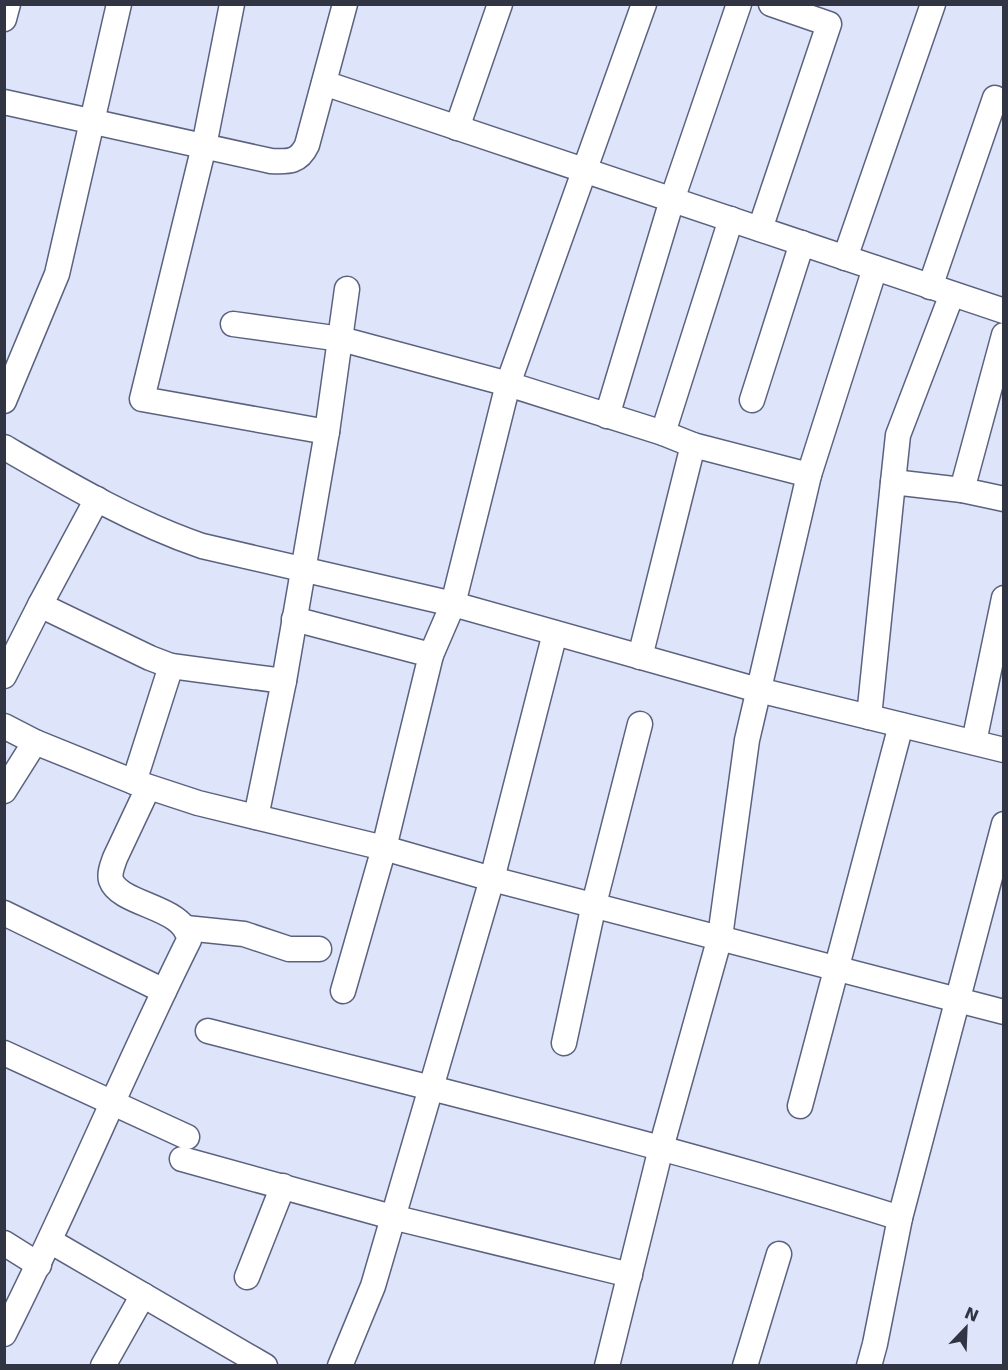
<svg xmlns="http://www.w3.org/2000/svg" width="1008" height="1370" font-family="'DejaVu Sans',sans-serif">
<rect width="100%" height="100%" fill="#dee4f9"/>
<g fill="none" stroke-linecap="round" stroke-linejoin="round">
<defs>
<g id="minor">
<path d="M232 4 204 146 142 399 327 432"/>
<path d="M4 19 8 4"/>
<path d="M324 83 1004 311"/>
<path d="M4 102 271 161C289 162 299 162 307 145L345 4"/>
<path d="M457 128 500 4"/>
<path d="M760 229 829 24 771 4"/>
<path d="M845 258 933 4"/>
<path d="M930 287 995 98"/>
<path d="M233 324 341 339 508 384 663 433 693 445 809 475"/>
<path d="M752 400 802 243"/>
<path d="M4 401 57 274 119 4"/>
<path d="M607 416 672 200 739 4"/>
<path d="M663 433 731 219"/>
<path d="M4 447C68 484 132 522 202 546L453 604 758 690 1004 750"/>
<path d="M893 482 898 435 952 294"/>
<path d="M962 490 1004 335"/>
<path d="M40 605 150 658 171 666 284 681"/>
<path d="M294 619 431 655 384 848 343 991"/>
<path d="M431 655 453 604 508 384 644 4"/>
<path d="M640 657 693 445"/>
<path d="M4 676 40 605 97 499"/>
<path d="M869 717 893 482 962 490 1004 499"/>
<path d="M4 726 35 742 134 782 198 803 384 848 492 879 1004 1012"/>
<path d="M974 742 1004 598"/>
<path d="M134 782 171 666"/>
<path d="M4 791 35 742"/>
<path d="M256 817 284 681 327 432 347 289"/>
<path d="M4 913 164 991"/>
<path d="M186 928 244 934 289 949H319"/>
<path d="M208 1031C439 1091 672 1146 900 1218"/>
<path d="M564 1043 594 904 640 724"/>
<path d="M4 1053 187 1137"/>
<path d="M800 1106 901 725"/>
<path d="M182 1159 392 1217 630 1275"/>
<path d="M50 1241 265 1366"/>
<path d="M4 1243 39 1265"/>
<path d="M247 1277 283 1186"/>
<path d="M4 1334C70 1204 124 1070 189 940 186 906 120 906 111 880 109 873 113 864 115 858L148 788"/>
<path d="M103 1366 143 1295"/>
<path d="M340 1366 373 1286 492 879 555 633"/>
<path d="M607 1366 661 1148 720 937 747 740 809 475 875 268"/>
<path d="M745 1366 779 1254"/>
<path d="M869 1366 875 1344 900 1218 1004 824"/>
</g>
</defs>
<use href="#minor" stroke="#5a6280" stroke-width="27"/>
<use href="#minor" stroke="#fff" stroke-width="24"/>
</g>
<rect width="1008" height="1370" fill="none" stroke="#313543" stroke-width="12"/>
<g transform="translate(966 1328) rotate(23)" stroke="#dee4f9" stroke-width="4.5" paint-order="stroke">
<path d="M0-4.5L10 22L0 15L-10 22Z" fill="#313543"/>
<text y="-9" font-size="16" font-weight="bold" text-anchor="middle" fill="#313543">N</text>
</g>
</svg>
